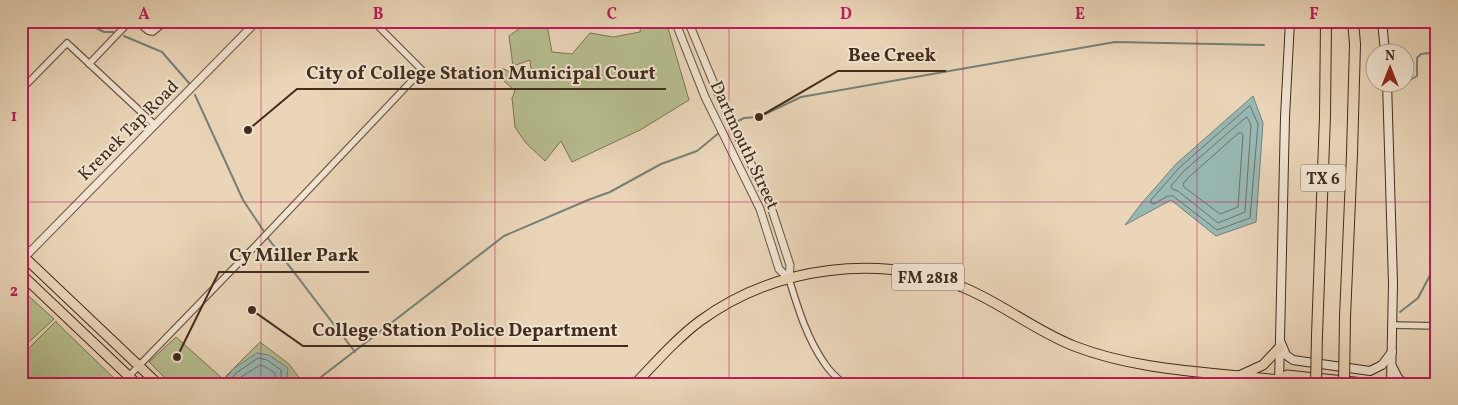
<svg xmlns="http://www.w3.org/2000/svg" width="1458" height="405" font-family="Vollkorn,serif">
<rect width="100%" height="100%" fill="#ead5b8"/>
<filter id="stains"><feTurbulence type="fractalNoise" baseFrequency=".004" numOctaves="4"/><feColorMatrix values="0 0 0 0 .2 0 0 0 0 .09 0 0 0 0 .02 0 0 0 .5 -.17"/></filter>
<radialGradient id="worn" r=".72"><stop offset=".6" stop-color="#630" stop-opacity="0"/><stop offset="1" stop-color="#630" stop-opacity=".3"/></radialGradient>
<g fill="#b6bd8f" stroke="#7c7456">
<path d="M527 23 547 25 552 52 572 54 590 33 613 37 640 32 641 24 668 28 689 100 640 130 572 162 561 141 545 161 525 142 515 127 512 98 515 91 503 80V77L500 72 501 69H504L522 79 531 69 530 60 513 66 509 36Z"/>
<path d="M21 289 54 319 21 349Z"/>
<path d="M56 321V322L120 384H21V356Z"/>
<path d="M176 337 223 379 260 342 289 364 301 380 297 384H171L149 362Z"/>
</g>
<g fill="#98b8b4" stroke="#768078">
<path d="M1253 96 1263 123 1256 222 1216 236 1171 200 1125 225 1141 204 1176 164Z"/>
<path d="M257 353 269 355 288 368 286 384H221L233 369Z"/>
</g>
<g fill="none" stroke-linecap="round" stroke-linejoin="round">
<g stroke="#6d7268" stroke-width="1">
<path d="M1250 106 1258 124 1250 218 1217 230 1173 196H1168L1154 204 1151 203V200L1180 167Z"/>
<path d="M1247 117 1251 125 1245 212 1218 223 1178 191 1172 189 1171 186 1184 171Z"/>
<path d="M1239 133H1242L1243 135 1238 207 1220 214 1184 187 1183 184 1189 177Z"/>
<path d="M227 384 236 373 258 358 267 360 281 370V384"/>
<path d="M235 384 241 377 260 365 264 366 275 373V384"/>
</g>
<g stroke="#768078" stroke-width="2">
<path d="M82 21 104 32H113"/>
<path d="M21 25 30 21"/>
<path d="M124 36 162 52 189 83"/>
<path d="M1410 80 1417 76V58L1421 54 1437 52"/>
<path d="M195 95 243 200 265 233"/>
<path d="M734 123 744 118 759 117 801 97 1115 42 1264 45"/>
<path d="M267 237 355 352"/>
<path d="M1400 312 1418 298 1437 262"/>
<path d="M312 384 504 236 588 200 610 192 661 164 697 151 720 132"/>
</g>
<defs>
<g id="minor">
<path d="M136 21 148 31 153 32 166 21"/>
<path d="M89 64 130 21"/>
<path d="M21 86 26 85 67 43 155 125"/>
<path d="M789 279C798 308 807 339 825 364 830 372 837 378 844 384"/>
<path d="M1393 325 1437 326"/>
<path d="M129 376 260 241 422 70 373 21"/>
</g>
<g id="tertiary">
<path d="M675 21 705 97 760 209 779 269 789 279"/>
<path d="M688 21 717 91 771 207 790 265 789 279"/>
<path d="M21 261 257 21"/>
</g>
<g id="secondary">
<path d="M1382 21 1385 52"/>
<path d="M1387 82 1393 283 1391 384"/>
<path d="M1281 343 1286 355 1293 360 1370 371 1382 365 1392 352"/>
<path d="M1393 368 1398 378 1405 384"/>
<path d="M1279 384 1285 117 1290 21"/>
</g>
<g id="primary">
<path d="M21 254 158 384"/>
<path d="M21 274 137 384"/>
<path d="M1239 376 1263 365 1280 347"/>
<path d="M1279 380 1287 375 1373 384"/>
<path d="M635 384C656 362 676 339 700 321 775 266 881 252 967 289 1004 305 1036 331 1074 346 1138 371 1211 372 1279 380L1283 384"/>
</g>
<g id="motorway">
<path d="M1345 317 1352 154 1355 44 1353 21"/>
<path d="M1317 335 1325 116 1326 21"/>
</g>
</defs>
<use href="#minor" stroke="#6c5644" stroke-width="8"/>
<use href="#tertiary" stroke="#6c5644" stroke-width="9"/>
<use href="#secondary" stroke="#422c1d" stroke-width="10"/>
<use href="#primary" stroke="#422c1d" stroke-width="11"/>
<use href="#motorway" stroke="#422c1d" stroke-width="12"/>
<use href="#minor" stroke="#f1e4d1" stroke-width="5.5"/>
<use href="#tertiary" stroke="#f1e4d1" stroke-width="7"/>
<use href="#secondary" stroke="#f1e4d1" stroke-width="8"/>
<use href="#primary" stroke="#ead5b8" stroke-width="9"/>
<use href="#motorway" stroke="#ead5b8" stroke-width="10"/>
<defs>
<g id="motorway-bridge">
<path d="M1316 384 1317 335"/>
<path d="M1344 384 1345 317"/>
</g>
</defs>
<use href="#motorway-bridge" stroke="#422c1d" stroke-width="12" stroke-linecap="butt"/>
<use href="#motorway-bridge" stroke="#ead5b8" stroke-width="10"/>
</g>
<path fill="none" stroke="#c2185b" stroke-width="1" stroke-opacity="0.55" d="M261 21V384M495 21V384M729 21V384M963 21V384M1197 21V384M21 202H1437"/>
<g text-anchor="middle" stroke-width="4" stroke-linejoin="round" paint-order="stroke">
<g fill="#f1e4d1" stroke="#766353" stroke-width="1">
<rect x="1300.5" y="164.5" width="45" height="27" rx="4"/>
<rect x="892" y="263.5" width="72" height="27" rx="4"/>
</g>
<g font-size="16" font-weight="bold" fill="#422c1d">
<text x="1323" y="184">TX 6</text>
<text x="928" y="283">FM 2818</text>
</g>
<g font-size="18" fill="#422c1d" stroke="#f1e4d1">
<text transform="translate(128 130) rotate(-45)" y="6">Krenek Tap Road</text>
<text transform="translate(745 145) rotate(65)" y="6">Dartmouth Street</text>
</g>
</g>
<path fill="none" stroke="#422c1d" stroke-width="2" d="M759 117L838 71H946M248 130L297 89H666M177 357L219 272H369M252 310L303 346H628"/>
<g fill="#422c1d" stroke="#f1e4d1" stroke-width="2">
<circle cx="759" cy="117" r="5"/>
<circle cx="248" cy="130" r="5"/>
<circle cx="177" cy="357" r="5"/>
<circle cx="252" cy="310" r="5"/>
</g>
<g font-size="19" text-anchor="middle" font-weight="bold" fill="#422c1d" stroke="#f1e4d1" stroke-width="4" stroke-linejoin="round" paint-order="stroke">
<text x="892" y="61">Bee Creek</text>
<text x="481" y="79">City of College Station Municipal Court</text>
<text x="294" y="261">Cy Miller Park</text>
<text x="465" y="336">College Station Police Department</text>
</g>
<rect width="1458" height="405" fill="none" stroke="#ead5b8" stroke-width="55"/>
<g transform="translate(1390 68)"><circle r="24" fill="#f1e4d1" stroke="#ab9a89"/>
<path d="M0-4L9 19L0 12L-9 19Z" fill="#8f2418"/>
<text y="-8" font-size="14" font-weight="bold" text-anchor="middle" fill="#422c1d">N</text>
</g>
<rect x="28" y="28" width="1402" height="350" fill="none" stroke="#c2185b" stroke-width="2"/>
<g font-size="16" text-anchor="middle" font-weight="bold" fill="#c2185b">
<text x="144" y="19">A</text>
<text x="378" y="19">B</text>
<text x="612" y="19">C</text>
<text x="846" y="19">D</text>
<text x="1080" y="19">E</text>
<text x="1314" y="19">F</text>
<text x="14" y="121">1</text>
<text x="14" y="296">2</text>
</g>
<rect width="100%" height="100%" filter="url(#stains)"/>
<rect width="100%" height="100%" fill="url(#worn)"/>
</svg>
